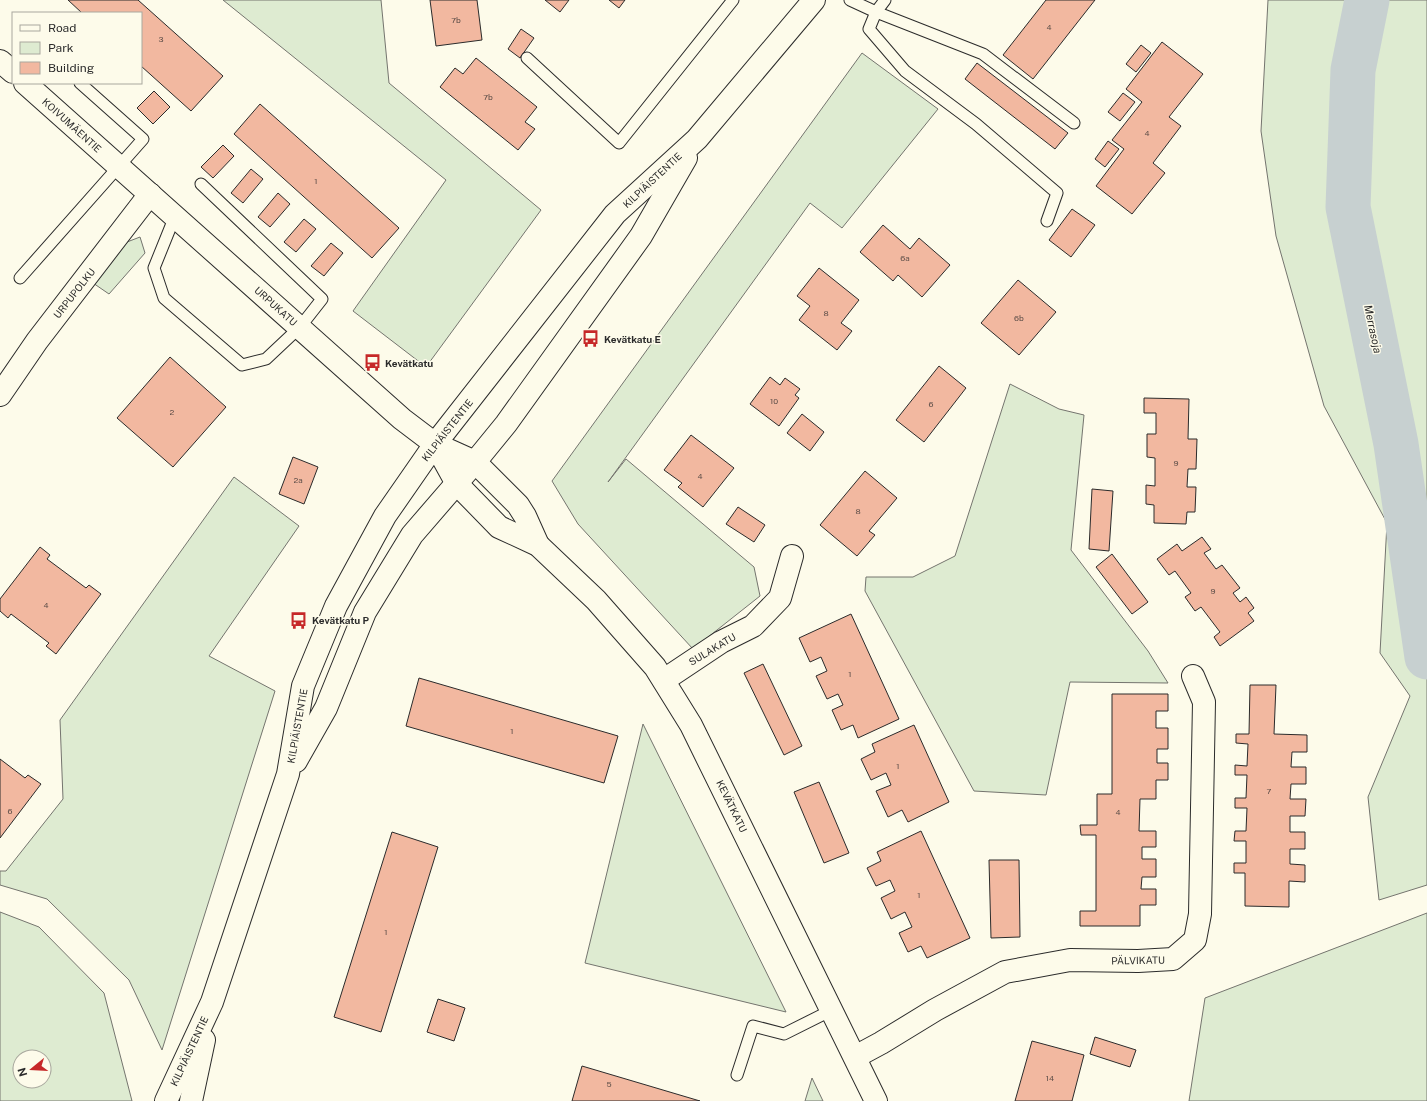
<svg xmlns="http://www.w3.org/2000/svg" width="1427" height="1101" font-family="'Public Sans',sans-serif">
<rect width="100%" height="100%" fill="#fdfbea"/>
<g fill="#deebd1" stroke="#74746e" fill-rule="evenodd">
<path d="M223 0H381L389 83 541 210 426 367 353 311 446 180Z"/>
<path d="M1268 0H1427V885L1379 900 1368 797 1410 696 1380 653 1387 523 1324 406 1276 236 1261 131Z"/>
<path d="M862 53 938 109 842 228 810 203 608 482 626 459 754 567 760 596 693 649 578 524 552 481Z"/>
<path d="M140 237 145 253 109 294 93 283 127 242Z"/>
<path d="M1010 384 1059 409 1084 415 1071 550 1148 651 1168 683 1070 682 1046 795 974 791 865 591 866 577H913L955 556Z"/>
<path d="M234 477 299 526 209 656 275 691 162 1050 129 980 47 899 0 885V871H6L63 799 60 720Z"/>
<path d="M643 724 786 1012 585 963Z"/>
<path d="M0 912 39 927 104 993 132 1101H0ZM20 1057H44V1081H20Z"/>
<path d="M1427 913V1101H1189L1205 998Z"/>
<path d="M812 1078 823 1101H805Z"/>
</g>
<g fill="none" stroke-linecap="round" stroke-linejoin="round">
<path stroke="#c7d0d0" stroke-width="45" d="M1367 0 1353 70 1348 207 1396 444 1427 657"/>
</g>
<g fill="#f2b8a0" stroke="#2b2b2b">
<path d="M68 0H138L223 76 191 111 141 66V13H82Z"/>
<path d="M430 0H477L482 40 436 46Z"/>
<path d="M545 0H569L560 12Z"/>
<path d="M609 0H625L619 8Z"/>
<path d="M1046 0H1095L1033 79 1003 55Z"/>
<path d="M521 29 534 38 520 58 508 49Z"/>
<path d="M1162 42 1203 74 1169 117 1181 126 1153 163 1165 173 1132 214 1096 186 1124 149 1112 140 1142 102 1126 89Z"/>
<path d="M1141 45 1151 53 1136 72 1126 64Z"/>
<path d="M476 58 537 107 525 122 535 129 518 150 440 87 455 68 463 74Z"/>
<path d="M977 63 1068 133 1055 149 965 79Z"/>
<path d="M154 91 170 107 153 124 137 108Z"/>
<path d="M1123 93 1135 102 1120 121 1108 112Z"/>
<path d="M260 104 399 228 372 258 234 134Z"/>
<path d="M1108 141 1119 149 1105 167 1095 159Z"/>
<path d="M223 145 234 156 213 178 201 167Z"/>
<path d="M251 169 263 179 243 203 231 193Z"/>
<path d="M278 193 290 204 270 227 258 217Z"/>
<path d="M1072 209 1095 225 1071 257 1049 240Z"/>
<path d="M304 219 316 229 296 252 284 242Z"/>
<path d="M883 225 910 249 919 238 950 265 922 297 898 275 893 281 860 252Z"/>
<path d="M331 243 343 253 324 276 311 266Z"/>
<path d="M819 268 859 300 841 323 852 331 837 350 799 320 810 306 797 296Z"/>
<path d="M1018 280 1056 312 1019 355 981 323Z"/>
<path d="M170 357 226 407 173 467 117 418Z"/>
<path d="M939 366 966 388 924 442 896 420Z"/>
<path d="M770 377 780 385 785 378 800 389 795 395 799 398 779 426 750 404Z"/>
<path d="M1144 398 1189 399 1188 439H1197L1196 469H1188L1187 487H1196L1195 512H1187L1186 524 1154 523V505L1146 504V485L1155 486V458L1147 457V434H1156V413H1144Z"/>
<path d="M802 414 824 432 810 451 787 433Z"/>
<path d="M691 435 734 468 703 507 678 487 682 483 664 470Z"/>
<path d="M293 457 318 467 304 504 279 494Z"/>
<path d="M865 471 897 498 869 531 875 535 857 556 820 525Z"/>
<path d="M1092 489 1113 491 1109 551 1089 549Z"/>
<path d="M738 507 765 525 754 542 726 524Z"/>
<path d="M1202 537 1211 549 1204 553 1216 569 1222 565 1240 588 1233 593 1240 602 1246 597 1254 608 1248 613 1254 621 1220 646 1214 637 1220 632 1201 607 1195 611 1185 597 1191 593 1175 571 1169 575 1157 559 1177 544 1182 551Z"/>
<path d="M40 547 50 555 47 559 86 588 89 585 101 594 56 654 46 646 49 643 11 614 8 618 0 611V599Z"/>
<path d="M1112 554 1148 602 1132 614 1096 567Z"/>
<path d="M851 614 899 719 858 738 853 725 841 730 832 710 843 705 838 694 827 699 816 676 827 671 821 657 810 662 799 638Z"/>
<path d="M763 664 802 746 784 755 744 673Z"/>
<path d="M419 678 618 736 604 783 406 726Z"/>
<path d="M1250 685H1276L1274 734 1307 735V752H1292L1291 767H1306V784H1291L1290 799H1306L1305 816H1290V832H1305V849H1290V864L1305 865V882L1289 881V907L1245 906V873H1234V863H1246V841H1234L1235 831H1246L1247 808H1235V798H1246L1247 775H1235V765L1247 766 1248 744 1236 743V734H1249Z"/>
<path d="M1112 694H1168V711H1156V728H1168V749H1157V763H1168V780H1156V799H1140L1139 831H1156V847H1142V859H1156V877H1142L1141 889H1156V905H1140V926H1080V911H1096V835H1081L1080 825H1097V794H1112Z"/>
<path d="M914 725 949 802 908 822 902 810 888 817 876 791 891 785 886 773 871 780 861 759 875 752 872 744Z"/>
<path d="M0 759 25 778 28 775 41 784 0 838Z"/>
<path d="M819 782 849 853 824 863 794 792Z"/>
<path d="M921 831 970 938 927 958 921 946 908 952 899 933 912 927 905 912 891 919 881 898 895 891 890 880 876 886 867 868 881 861 877 852Z"/>
<path d="M392 832 438 847 381 1032 334 1017Z"/>
<path d="M989 860H1019L1020 937 991 938Z"/>
<path d="M438 999 465 1008 454 1041 427 1032Z"/>
<path d="M1095 1037 1136 1050 1130 1067 1090 1054Z"/>
<path d="M1032 1041 1084 1055 1072 1101H1015Z"/>
<path d="M582 1066 700 1101H572Z"/>
</g>
<g fill="none" stroke-linecap="round" stroke-linejoin="round">
<defs>
<g id="service">
<path d="M850 0 876 12 983 54 1074 123"/>
<path d="M885 0 876 12 869 29 905 71 976 124 1057 193 1047 221"/>
<path d="M527 58 619 143 733 0"/>
<path d="M175 216 154 268 164 298 242 365 266 359 300 327 322 299 201 184"/>
<path d="M20 278 143 139 80 83"/>
<path d="M737 1075 753 1026 784 1034 832 1010"/>
</g>
<g id="minor">
<path d="M0 61 13 72"/>
<path d="M25 83 402 419 435 444 475 462 518 505 525 516 538 545"/>
<path d="M0 395 37 341 150 194"/>
<path d="M435 444 457 484 499 527 538 545 596 600 655 667 691 725 876 1101"/>
<path d="M664 680 721 642 753 626 780 598 792 556"/>
<path d="M855 1057 881 1043 935 1010 1005 972 1070 960 1138 961 1173 959 1195 940 1200 914 1204 702 1193 676"/>
</g>
<g id="tertiary">
<path d="M296 761 326 708 365 612 412 535 475 462 506 424 641 236 686 158"/>
<path d="M166 1101 212 1002 288 774 303 686 336 606 385 516 435 444 615 214 697 139 814 0"/>
<path d="M191 1101 204 1040"/>
</g>
</defs>
<use href="#service" stroke="#2b2b2b" stroke-width="13"/>
<use href="#minor" stroke="#2b2b2b" stroke-width="24"/>
<use href="#tertiary" stroke="#2b2b2b" stroke-width="24"/>
<use href="#service" stroke="#fdfbea" stroke-width="11"/>
<use href="#minor" stroke="#fdfbea" stroke-width="22"/>
<use href="#tertiary" stroke="#fdfbea" stroke-width="22"/>
</g>
<defs>
<symbol id="bus-bare" viewBox="-9 -9 18 18"><path d="M-5-6H5V4H4V6H2V4H-2V6H-4V4H-5ZM-3.5-4V0h7V-4ZM-3.5 1.2v1.5H-2V1.2ZM2 1.2v1.5H3.5V1.2Z" fill="#c62828" stroke="#fdfbea" stroke-width="2.5" paint-order="stroke"/></symbol>
</defs>
<g fill-rule="evenodd">
<use href="#bus-bare" x="578" y="326" width="25" height="25"/>
<use href="#bus-bare" x="360" y="350" width="25" height="25"/>
<use href="#bus-bare" x="286" y="608" width="25" height="25"/>
</g>
<g text-anchor="middle" stroke-width="3" stroke-linejoin="round" paint-order="stroke">
<g font-size="8" fill="#5d4e48">
<text x="456" y="23">7b</text>
<text x="1049" y="30">4</text>
<text x="161" y="42">3</text>
<text x="488" y="100">7b</text>
<text x="1147" y="136">4</text>
<text x="316" y="184">1</text>
<text x="905" y="261">6a</text>
<text x="826" y="316">8</text>
<text x="1019" y="321">6b</text>
<text x="774" y="404">10</text>
<text x="931" y="407">6</text>
<text x="172" y="415">2</text>
<text x="1176" y="466">9</text>
<text x="700" y="479">4</text>
<text x="298" y="483">2a</text>
<text x="858" y="514">8</text>
<text x="1213" y="594">9</text>
<text x="46" y="608">4</text>
<text x="850" y="677">1</text>
<text x="512" y="734">1</text>
<text x="898" y="769">1</text>
<text x="1269" y="794">7</text>
<text x="10" y="814">6</text>
<text x="1118" y="815">4</text>
<text x="919" y="898">1</text>
<text x="386" y="935">1</text>
<text x="1050" y="1081">14</text>
<text x="609" y="1087">5</text>
</g>
<g font-size="10" fill="#2b2b2b" stroke="#fdfbea">
<text transform="translate(72 125) rotate(42)" y="4">KOIVUMÄENTIE</text>
<text transform="translate(652 180) rotate(-43)" y="4">KILPIÄISTENTIE</text>
<text transform="translate(74 293) rotate(-52)" y="4">URPUPOLKU</text>
<text transform="translate(276 306) rotate(42)" y="4">URPUKATU</text>
<text transform="translate(447 430) rotate(-52)" y="4">KILPIÄISTENTIE</text>
<text transform="translate(712 649) rotate(-31)" y="4">SULAKATU</text>
<text transform="translate(297 726) rotate(-80)" y="4">KILPIÄISTENTIE</text>
<text transform="translate(732 806) rotate(64)" y="4">KEVÄTKATU</text>
<text transform="translate(1138 960) rotate(-1)" y="4">PÄLVIKATU</text>
<text transform="translate(189 1051) rotate(-65)" y="4">KILPIÄISTENTIE</text>
</g>
<g font-size="10" font-weight="bold" fill="#2b2b2b" stroke="#fdfbea" text-anchor="start">
<text x="604" y="343">Kevätkatu E</text>
<text x="385" y="367">Kevätkatu</text>
<text x="312" y="624">Kevätkatu P</text>
</g>
<g font-size="11" font-style="italic" fill="#2b2b2b" stroke="#fdfbea">
<text transform="translate(1373 329) rotate(78)" y="4">Merrasoja</text>
</g>
</g>
<rect x="12" y="12" width="130" height="72" fill="#fdfbea" stroke="#a9a89e"/>
<rect x="20" y="25" width="20" height="6" fill="#fdfbea" stroke="#a9a89e"/>
<text x="48" y="32" font-size="12" fill="#2b2b2b">Road</text>
<rect x="20" y="42" width="20" height="12" fill="#deebd1" stroke="#a9a89e"/>
<text x="48" y="52" font-size="12" fill="#2b2b2b">Park</text>
<rect x="20" y="62" width="20" height="12" fill="#f2b8a0" stroke="#a9a89e"/>
<text x="48" y="72" font-size="12" fill="#2b2b2b">Building</text>
<g transform="translate(32 1069) rotate(252)"><circle r="19" fill="#fdfbea" stroke="#a9a89e"/>
<path d="M0-3L7 15L0 10L-7 15Z" fill="#c62828"/>
<text y="-6" font-size="11" font-weight="bold" text-anchor="middle" fill="#2b2b2b">N</text>
</g>
</svg>
